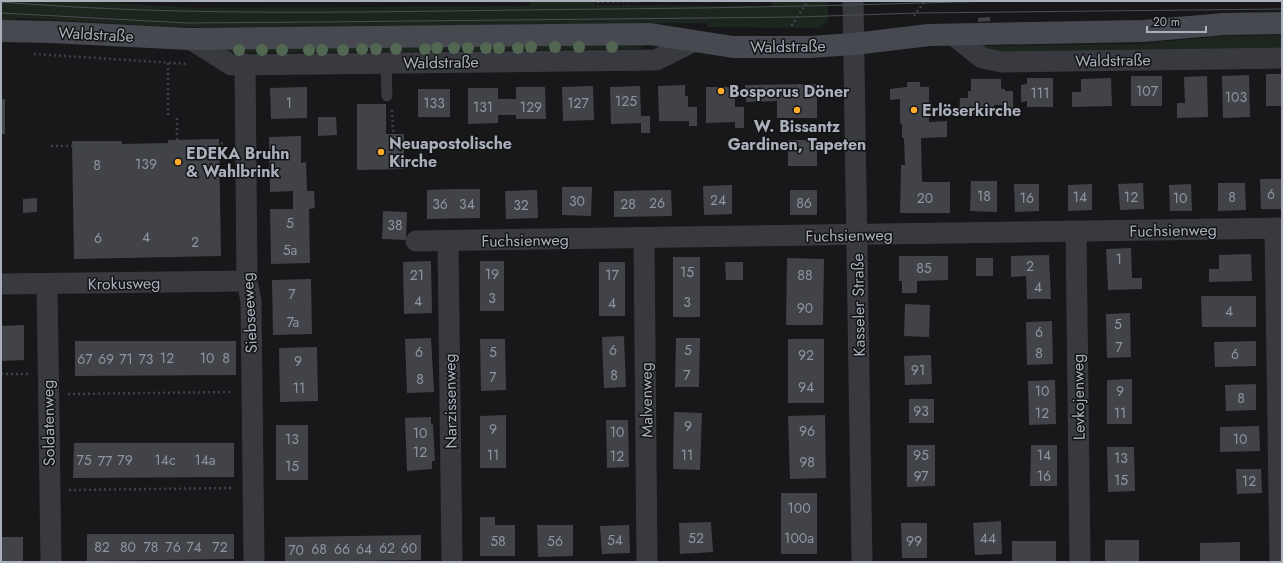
<svg xmlns="http://www.w3.org/2000/svg" width="1283" height="563" font-family="Jost,sans-serif">
<rect width="100%" height="100%" fill="#18181a"/>
<g fill="#1d261e">
<path d="M1 1H84L195 8 530 6 531 1H594L595 5 772 6V1H828V21L820 28 708 27 707 23 252 27H178L16 18 14 22 1 21Z"/>
<path d="M1282 35V51L1010 54 975 46 1137 44 1223 36Z"/>
<path d="M640 43 642 47 639 49 226 53V48Z"/>
</g>
<g fill="#424348">
<path d="M990 17V21L978 22V18Z"/>
<rect x="1266" y="74" width="16" height="32"/>
<path d="M1249 75 1250 117 1223 118 1222 76Z"/>
<rect x="1131" y="76" width="31" height="30"/>
<path d="M1207 76 1208 117 1177 118V103H1185L1184 77Z"/>
<path d="M1027 78H1053V107H1027V101L1021 102V85L1027 84Z"/>
<path d="M1111 78 1112 106 1072 107V92H1081V79Z"/>
<path d="M971 79H1001V89H1005V91H1013V109H1002V105H994V108H979V114H959L960 98H968V91H971Z"/>
<path d="M907 82H920V87H929V122L947 121V137L921 138 922 182H950V213H900L901 165H905L904 138H902V123L900 124V99L890 100V89L907 87Z"/>
<path d="M817 84V118H777V101L746 102 745 85Z"/>
<path d="M685 85V96H688V107H697V126H689V121H659L658 86Z"/>
<path d="M593 86 594 120 563 121 562 87Z"/>
<path d="M640 86 641 116H650V133H641V123L611 124 610 87Z"/>
<path d="M307 87V118L271 119 270 88Z"/>
<path d="M516 87H545L546 119H516V115H498V123L468 124V88H498V99H516Z"/>
<path d="M706 87H735V107H744V128H735V122L706 123Z"/>
<rect x="418" y="89" width="32" height="28"/>
<rect x="1" y="99" width="4" height="35"/>
<path d="M357 104H386V134H404V169L357 170Z"/>
<path d="M318 117H336L337 135 318 136Z"/>
<path d="M301 136V163L306 162 307 191H314L315 208 309 209 310 263 271 264 270 209H293V191L270 192 269 137Z"/>
<path d="M219 139 221 256 74 259 72 141H122V144L168 143V140Z"/>
<rect x="788" y="140" width="29" height="26"/>
<path d="M1260 179H1282V209H1261Z"/>
<path d="M971 181H997V212L970 211Z"/>
<path d="M1143 183 1144 209 1120 210 1118 184Z"/>
<path d="M1218 183H1245L1246 210 1218 211Z"/>
<path d="M1014 184H1039V211L1015 212Z"/>
<path d="M1092 184V210L1068 211V185Z"/>
<path d="M1191 184 1192 211H1170L1169 185Z"/>
<path d="M732 185V214L704 215 703 186Z"/>
<path d="M562 187H592L591 216 562 215Z"/>
<path d="M453 189H480V218L427 219V190Z"/>
<path d="M537 190 538 218 506 219 505 191Z"/>
<path d="M671 190 672 216 614 217V191Z"/>
<rect x="790" y="190" width="27" height="25"/>
<path d="M37 198V212L23 213V199Z"/>
<path d="M383 211 407 212 406 240 382 239Z"/>
<path d="M1131 248 1132 278H1142V289L1108 290 1106 249Z"/>
<path d="M1251 254 1252 281 1209 282V269H1219V255Z"/>
<path d="M1049 255 1051 299H1027L1026 276 1011 277V256Z"/>
<path d="M899 256H948V280L917 281V293H902V281H899Z"/>
<rect x="673" y="257" width="27" height="60"/>
<path d="M787 258 824 259 823 325H786Z"/>
<rect x="976" y="258" width="17" height="18"/>
<path d="M431 261 432 313 404 314 403 262Z"/>
<rect x="480" y="261" width="24" height="50"/>
<rect x="599" y="262" width="26" height="54"/>
<path d="M725 262H743V280H726Z"/>
<path d="M311 279 312 334 273 335 272 280Z"/>
<path d="M1201 296H1256V327H1202Z"/>
<path d="M905 304 930 305 929 337 904 336Z"/>
<path d="M1130 313 1131 357 1107 358 1106 314Z"/>
<path d="M1052 321 1053 364 1027 365 1026 322Z"/>
<path d="M24 325V360L1 361V326Z"/>
<path d="M624 336 626 387 604 388 602 337Z"/>
<path d="M431 338 434 392 407 393 405 339Z"/>
<path d="M676 338H700L699 387H675Z"/>
<path d="M480 339H505L506 390 481 391Z"/>
<rect x="788" y="339" width="36" height="64"/>
<path d="M75 341H236V375L75 376Z"/>
<path d="M1256 341V366L1215 367 1214 342Z"/>
<path d="M317 347 318 401 280 402 279 348Z"/>
<path d="M931 355 932 384 905 385 904 356Z"/>
<path d="M1132 379V424H1107V380Z"/>
<path d="M1055 380 1056 424 1029 425 1028 381Z"/>
<path d="M1256 384V410L1226 411 1225 385Z"/>
<rect x="909" y="399" width="25" height="24"/>
<path d="M674 412 702 413 700 470 673 469Z"/>
<path d="M506 415V468H480V416Z"/>
<path d="M825 415 826 478 790 479 788 416Z"/>
<path d="M431 417V424H433L435 461H432V469L407 471 405 418Z"/>
<path d="M606 420H628L629 467 607 468Z"/>
<rect x="276" y="425" width="32" height="55"/>
<path d="M1259 426 1260 451 1220 452V427Z"/>
<path d="M74 443H234V477L73 478Z"/>
<path d="M907 445H935V486L907 487Z"/>
<path d="M1031 445H1057V486H1030Z"/>
<path d="M1107 447H1134L1135 491 1108 492Z"/>
<path d="M1236 469H1261L1262 493 1237 494Z"/>
<rect x="781" y="493" width="36" height="61"/>
<path d="M480 517H495V525H515V556H480Z"/>
<path d="M1001 521 1002 554 975 555 973 523Z"/>
<path d="M711 522 713 552 680 554 679 523Z"/>
<path d="M901 523H927V558H902Z"/>
<path d="M537 525H573V556L538 557Z"/>
<path d="M629 525 630 553 602 554 600 526Z"/>
<path d="M87 534H234V559L87 561Z"/>
<path d="M421 535V560L285 562V537Z"/>
<rect x="1" y="537" width="22" height="25"/>
<rect x="1105" y="540" width="34" height="22"/>
<rect x="1012" y="541" width="44" height="21"/>
<path d="M1240 542V562H1200V543Z"/>
</g>
<g fill="none" stroke-linecap="round" stroke-linejoin="round">
<g stroke="#3e4147" stroke-width="2.5" stroke-dasharray="2 3" stroke-linecap="butt">
<path d="M597 2 641 1"/>
<path d="M914 16 925 1"/>
<path d="M793 25H792L808 1"/>
<path d="M34 54 189 64"/>
<path d="M392 110 393 130 395 134"/>
<path d="M168 115V63"/>
<path d="M177 145V115"/>
<path d="M51 146 177 145 226 143"/>
<path d="M1 374H29"/>
<path d="M68 394 233 392"/>
<path d="M69 490 234 488"/>
</g>
<path stroke="#393a40" stroke-width="11" d="M386 63 387 96"/>
<g stroke="#393a40" stroke-width="21">
<path d="M853 1 862 562"/>
<path d="M953 35 982 58 1002 62 1282 58"/>
<path d="M190 39 231 65 656 60 694 41"/>
<path d="M245 64 247 281 251 301 254 562"/>
<path d="M1275 228 1280 562"/>
<path d="M1076 231 1080 562"/>
<path d="M644 238 647 562"/>
<path d="M416 241 1282 228"/>
<path d="M448 241 452 562"/>
<path d="M1 284 247 281"/>
<path d="M47 284 51 562"/>
</g>
<path stroke="#464950" stroke-width="22" d="M1 31 51 32 190 39 650 34 733 47H809L854 44 929 35 1143 31 1224 24 1282 23"/>
<g stroke="#4b4e55" stroke-width="1">
<path d="M1 2C149 14 297 13 445 11 564 9 684 9 803 6 871 5 938 2 1005 1"/>
<path d="M1 13 187 23 319 22 797 17 917 13 1282 9"/>
</g>
</g>
<g fill="#516752">
<circle cx="531" cy="47" r="6"/>
<circle cx="555" cy="47" r="6"/>
<circle cx="579" cy="47" r="6"/>
<circle cx="612" cy="47" r="6"/>
<circle cx="437" cy="48" r="6"/>
<circle cx="454" cy="48" r="6"/>
<circle cx="468" cy="48" r="6"/>
<circle cx="486" cy="48" r="6"/>
<circle cx="499" cy="48" r="6"/>
<circle cx="518" cy="48" r="6"/>
<circle cx="362" cy="49" r="6"/>
<circle cx="376" cy="49" r="6"/>
<circle cx="396" cy="49" r="6"/>
<circle cx="425" cy="49" r="6"/>
<circle cx="239" cy="50" r="6"/>
<circle cx="262" cy="50" r="6"/>
<circle cx="282" cy="50" r="6"/>
<circle cx="309" cy="50" r="6"/>
<circle cx="322" cy="50" r="6"/>
<circle cx="343" cy="50" r="6"/>
</g>
<g fill="#ffad2b" stroke="#131315" stroke-width="1.5">
<circle cx="721" cy="91" r="4"/>
<circle cx="797" cy="110" r="4"/>
<circle cx="914" cy="110" r="4"/>
<circle cx="381" cy="152" r="4"/>
<circle cx="178" cy="162" r="4"/>
</g>
<g text-anchor="middle" stroke-width="3" stroke-linejoin="round" paint-order="stroke">
<g font-size="14" fill="#8f959e">
<text x="1147" y="96">107</text>
<text x="1040" y="98">111</text>
<text x="1236" y="102">103</text>
<text x="626" y="106">125</text>
<text x="289" y="108">1</text>
<text x="434" y="108">133</text>
<text x="578" y="108">127</text>
<text x="483" y="112">131</text>
<text x="531" y="112">129</text>
<text x="146" y="169">139</text>
<text x="97" y="170">8</text>
<text x="1271" y="199">6</text>
<text x="984" y="201">18</text>
<text x="1080" y="202">14</text>
<text x="1131" y="202">12</text>
<text x="1232" y="202">8</text>
<text x="925" y="203">20</text>
<text x="1027" y="203">16</text>
<text x="1180" y="203">10</text>
<text x="718" y="205">24</text>
<text x="577" y="206">30</text>
<text x="657" y="208">26</text>
<text x="804" y="208">86</text>
<text x="440" y="209">36</text>
<text x="467" y="209">34</text>
<text x="628" y="209">28</text>
<text x="521" y="210">32</text>
<text x="290" y="228">5</text>
<text x="395" y="230">38</text>
<text x="146" y="242">4</text>
<text x="98" y="243">6</text>
<text x="195" y="247">2</text>
<text x="290" y="255">5a</text>
<text x="1119" y="264">1</text>
<text x="1030" y="271">2</text>
<text x="924" y="273">85</text>
<text x="687" y="277">15</text>
<text x="492" y="279">19</text>
<text x="417" y="280">21</text>
<text x="612" y="280">17</text>
<text x="805" y="280">88</text>
<text x="1038" y="292">4</text>
<text x="292" y="299">7</text>
<text x="492" y="303">3</text>
<text x="418" y="306">4</text>
<text x="687" y="307">3</text>
<text x="612" y="308">4</text>
<text x="805" y="313">90</text>
<text x="1229" y="316">4</text>
<text x="293" y="327">7a</text>
<text x="1118" y="329">5</text>
<text x="1039" y="337">6</text>
<text x="1119" y="352">7</text>
<text x="613" y="355">6</text>
<text x="688" y="355">5</text>
<text x="419" y="357">6</text>
<text x="493" y="357">5</text>
<text x="1039" y="358">8</text>
<text x="1235" y="359">6</text>
<text x="806" y="360">92</text>
<text x="167" y="363">12</text>
<text x="207" y="363">10</text>
<text x="226" y="363">8</text>
<text x="85" y="364">67</text>
<text x="106" y="364">69</text>
<text x="126" y="364">71</text>
<text x="146" y="364">73</text>
<text x="298" y="366">9</text>
<text x="918" y="375">91</text>
<text x="614" y="380">8</text>
<text x="687" y="380">7</text>
<text x="493" y="382">7</text>
<text x="420" y="384">8</text>
<text x="806" y="392">94</text>
<text x="299" y="393">11</text>
<text x="1042" y="396">10</text>
<text x="1120" y="396">9</text>
<text x="1241" y="403">8</text>
<text x="921" y="416">93</text>
<text x="1042" y="418">12</text>
<text x="1120" y="418">11</text>
<text x="688" y="431">9</text>
<text x="493" y="434">9</text>
<text x="807" y="436">96</text>
<text x="617" y="437">10</text>
<text x="420" y="438">10</text>
<text x="292" y="444">13</text>
<text x="1240" y="444">10</text>
<text x="420" y="457">12</text>
<text x="493" y="460">11</text>
<text x="687" y="460">11</text>
<text x="921" y="460">95</text>
<text x="1044" y="460">14</text>
<text x="617" y="461">12</text>
<text x="1121" y="463">13</text>
<text x="84" y="465">75</text>
<text x="125" y="465">79</text>
<text x="165" y="465">14c</text>
<text x="205" y="465">14a</text>
<text x="105" y="466">77</text>
<text x="807" y="467">98</text>
<text x="292" y="471">15</text>
<text x="921" y="481">97</text>
<text x="1044" y="481">16</text>
<text x="1121" y="485">15</text>
<text x="1249" y="486">12</text>
<text x="799" y="513">100</text>
<text x="696" y="543">52</text>
<text x="799" y="543">100a</text>
<text x="988" y="543">44</text>
<text x="615" y="545">54</text>
<text x="498" y="546">58</text>
<text x="555" y="546">56</text>
<text x="914" y="546">99</text>
<text x="102" y="552">82</text>
<text x="128" y="552">80</text>
<text x="151" y="552">78</text>
<text x="173" y="552">76</text>
<text x="194" y="552">74</text>
<text x="220" y="552">72</text>
<text x="387" y="553">62</text>
<text x="409" y="553">60</text>
<text x="319" y="554">68</text>
<text x="342" y="554">66</text>
<text x="364" y="554">64</text>
<text x="296" y="555">70</text>
</g>
<g font-size="16" fill="#a9b0bb" stroke="#131315">
<text transform="translate(96 34) rotate(3)" y="6">Waldstraße</text>
<text transform="translate(788 46) rotate(-1)" y="6">Waldstraße</text>
<text transform="translate(1113 60) rotate(-1)" y="6">Waldstraße</text>
<text transform="translate(441 62) rotate(-1)" y="6">Waldstraße</text>
<text transform="translate(1173 230) rotate(-1)" y="6">Fuchsienweg</text>
<text transform="translate(849 235) rotate(-1)" y="6">Fuchsienweg</text>
<text transform="translate(525 240) rotate(-1)" y="6">Fuchsienweg</text>
<text transform="translate(124 283) rotate(-1)" y="6">Krokusweg</text>
<text transform="translate(858 305) rotate(-91)" y="6">Kasseler Straße</text>
<text transform="translate(249 313) rotate(-93)" y="6">Siebseeweg</text>
<text transform="translate(1078 397) rotate(-91)" y="6">Levkojenweg</text>
<text transform="translate(646 400) rotate(-91)" y="6">Malvenweg</text>
<text transform="translate(450 401) rotate(-91)" y="6">Narzissenweg</text>
<text transform="translate(48 423) rotate(-91)" y="6">Soldatenweg</text>
</g>
<g font-size="16" font-weight="bold" fill="#a9b0bb" stroke="#131315" text-anchor="start">
<text x="729" y="97">Bosporus Döner</text>
<text x="922" y="116">Erlöserkirche</text>
<text x="797" y="132" text-anchor="middle">W. Bissantz<tspan x="797" dy="18">Gardinen, Tapeten</tspan></text>
<text x="389" y="149">Neuapostolische<tspan x="389" dy="18">Kirche</tspan></text>
<text x="186" y="159">EDEKA Bruhn<tspan x="186" dy="18">&amp; Wahlbrink</tspan></text>
</g>
</g>
<rect width="1283" height="563" fill="none" stroke="#a9b0bb" stroke-width="4"/>
<path d="M1147 26v6h59v-6" fill="none" stroke="#a9b0bb" stroke-width="2"/>
<text x="1153" y="26" font-size="12" fill="#a9b0bb" stroke="#131315" stroke-width="3" paint-order="stroke">20 m</text>
</svg>
